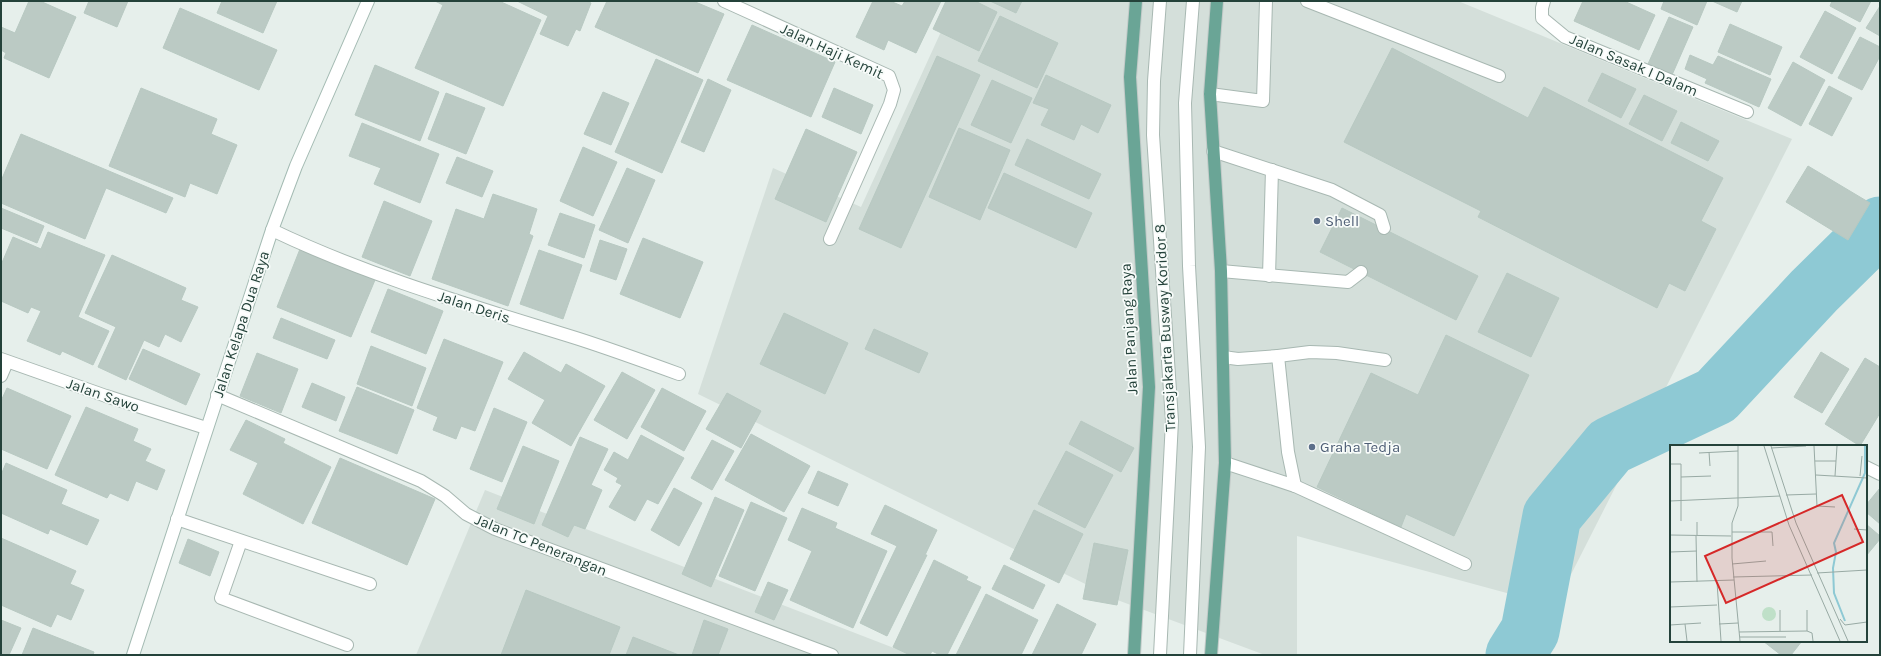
<svg xmlns="http://www.w3.org/2000/svg" width="1881" height="656" font-family="Karla,sans-serif">
<rect width="100%" height="100%" fill="#e6efeb"/>
<g fill="#d4dfda">
<path d="M955 1H1458L1792 139 1555 606 1297 536V655H1265L1120 601 698 394 773 168 861 207Z"/>
<path d="M485 490 912 655H416Z"/>
</g>
<g fill="none" stroke-linecap="round" stroke-linejoin="round">
<path stroke="#8ec9d4" stroke-width="59" d="M1515 655 1530 631 1552 516 1610 446 1716 396 1814 291 1880 226"/>
</g>
<g fill="#bbcac4" stroke="#b8c9c2">
<path d="M29 1H40L76 17 49 78 4 58 6 53 1 50V27L15 33Z"/>
<path d="M89 1H128L117 27 84 13Z"/>
<path d="M222 1H277L263 33 217 13Z"/>
<path d="M435 1H499L541 20 503 106 415 68 443 5Z"/>
<path d="M517 1H586L591 3 580 31 576 29 568 46 540 34 548 16Z"/>
<path d="M607 1H693L724 14 698 73 595 27Z"/>
<path d="M873 1H890L902 6 905 1H941L916 53 888 40 884 50 856 37Z"/>
<path d="M946 1H975L997 12 979 51 933 29Z"/>
<path d="M990 1H1022L1016 13Z"/>
<path d="M1583 1H1624L1655 15 1639 50 1574 21Z"/>
<path d="M1664 1H1663H1707L1697 25 1661 9Z"/>
<path d="M1712 1H1742L1737 12Z"/>
<path d="M1832 1H1871L1860 22 1830 6Z"/>
<path d="M1880 6V36L1866 28Z"/>
<path d="M180 8 277 50 259 90 163 48Z"/>
<path d="M1825 11 1856 28 1832 74 1800 57Z"/>
<path d="M1000 16 1058 43 1037 88 978 61Z"/>
<path d="M1669 17 1693 27 1672 75 1648 64Z"/>
<path d="M1730 24 1782 47 1770 75 1718 52Z"/>
<path d="M752 25 835 62 811 117 727 80Z"/>
<path d="M1860 37 1880 47V56L1862 90 1838 78Z"/>
<path d="M1392 48 1528 118 1544 87 1723 178 1701 221 1716 229 1685 291 1669 283 1657 308 1478 217 1481 211 1344 142Z"/>
<path d="M1690 55 1713 65 1718 56 1771 79 1759 107 1705 83 1707 79 1685 69Z"/>
<path d="M937 56 980 75 901 248 859 229Z"/>
<path d="M656 59 703 80 662 173 615 152Z"/>
<path d="M1793 62 1825 80 1801 126 1768 108Z"/>
<path d="M375 65 439 92 420 141 355 115Z"/>
<path d="M1602 73 1636 89 1621 118 1588 101Z"/>
<path d="M1046 75 1111 105 1098 133 1081 124 1074 140 1041 125 1049 109 1033 103Z"/>
<path d="M708 79 731 90 704 152 681 142Z"/>
<path d="M992 80 1032 98 1011 143 971 125Z"/>
<path d="M1829 86 1852 98 1832 136 1809 124Z"/>
<path d="M141 88 217 119 211 134 237 145 217 194 190 183 185 197 109 166Z"/>
<path d="M834 88 873 105 861 134 822 117Z"/>
<path d="M603 92 629 103 611 145 584 134Z"/>
<path d="M446 93 485 108 466 154 428 139Z"/>
<path d="M1644 95 1677 111 1662 141 1629 124Z"/>
<path d="M1681 122 1719 141 1708 161 1671 143Z"/>
<path d="M362 123 439 154 420 203 374 184 381 168 349 156Z"/>
<path d="M959 128 1010 150 980 220 929 197Z"/>
<path d="M806 129 857 152 826 222 775 199Z"/>
<path d="M21 134 173 198 166 213 106 188 85 239 1 203V181Z"/>
<path d="M1027 139 1101 174 1089 199 1015 165Z"/>
<path d="M583 147 617 162 593 216 560 201Z"/>
<path d="M457 157 493 171 482 197 446 183Z"/>
<path d="M1808 166 1870 203 1848 240 1786 202Z"/>
<path d="M627 168 655 180 628 243 599 230Z"/>
<path d="M1004 173 1092 213 1076 248 988 208Z"/>
<path d="M493 194 537 209 529 234 533 236 508 306 432 279 456 209 484 219Z"/>
<path d="M384 201 432 221 410 276 362 257Z"/>
<path d="M1 208 44 226 37 243 1 228Z"/>
<path d="M1342 208 1478 276 1456 320 1320 252Z"/>
<path d="M560 213 595 225 584 258 548 245Z"/>
<path d="M48 232 105 255 78 317 109 331 93 365 62 351 60 355 27 341 41 311 31 307 28 313 1 301V265L13 237 41 249Z"/>
<path d="M643 238 703 262 680 318 620 294Z"/>
<path d="M600 240 627 249 616 280 590 271Z"/>
<path d="M300 249 375 280 351 337 277 307Z"/>
<path d="M539 250 582 265 563 319 520 304Z"/>
<path d="M112 255 186 288 181 300 198 307 181 342 165 334 159 347 144 340 126 380 98 367 116 327 85 313Z"/>
<path d="M1507 273 1559 298 1531 357 1478 332Z"/>
<path d="M388 289 443 311 426 354 371 332Z"/>
<path d="M784 313 848 343 825 394 760 364Z"/>
<path d="M281 318 335 340 327 359 273 338Z"/>
<path d="M874 329 928 353 919 373 865 349Z"/>
<path d="M1446 335 1529 375 1454 536 1406 514 1401 527 1317 487 1371 373 1418 395Z"/>
<path d="M444 339 503 362 475 431 461 426 456 439 433 430 438 417 417 408Z"/>
<path d="M371 346 426 368 412 406 357 384Z"/>
<path d="M143 349 200 374 186 405 129 379Z"/>
<path d="M524 352 561 373 566 364 605 386 571 446 532 423 545 400 508 379Z"/>
<path d="M1821 352 1849 369 1822 413 1794 397Z"/>
<path d="M257 353 298 369 281 413 240 396Z"/>
<path d="M1865 358 1880 367V413L1860 446 1825 424Z"/>
<path d="M622 372 655 390 627 439 594 420Z"/>
<path d="M312 383 345 397 336 421 302 407Z"/>
<path d="M357 387 414 410 397 454 339 431Z"/>
<path d="M7 388 71 416 47 469 1 449V401Z"/>
<path d="M662 388 706 411 684 451 641 427Z"/>
<path d="M727 393 761 411 741 448 706 429Z"/>
<path d="M86 407 138 429 133 441 151 449 145 461 165 470 157 490 136 481 128 501 110 493 107 498 55 475Z"/>
<path d="M494 408 527 422 502 482 470 469Z"/>
<path d="M246 420 285 439 283 443 331 467 303 524 243 494 258 463 230 450Z"/>
<path d="M1081 421 1134 448 1121 472 1069 444Z"/>
<path d="M751 434 810 466 784 512 725 480Z"/>
<path d="M641 435 684 458 658 504 647 499 635 521 609 507 622 485 616 482 618 478 604 470 614 452 628 460Z"/>
<path d="M580 437 608 449 591 485 602 490 585 529 574 525 568 537 542 525Z"/>
<path d="M712 440 734 451 712 490 691 478Z"/>
<path d="M523 446 559 461 534 524 497 509Z"/>
<path d="M1066 451 1113 475 1085 528 1038 504Z"/>
<path d="M340 458 435 499 407 565 312 523Z"/>
<path d="M6 463 67 490 61 504 99 520 87 545 50 529 48 534 1 513V475Z"/>
<path d="M818 471 848 484 838 506 808 493Z"/>
<path d="M674 488 702 503 679 546 651 530Z"/>
<path d="M1880 488V524L1866 512V505Z"/>
<path d="M715 497 744 510 711 587 682 574Z"/>
<path d="M751 502 787 518 755 591 719 576Z"/>
<path d="M885 505 937 530 925 555H927L887 636 860 623 897 546 871 534Z"/>
<path d="M802 508 837 523 835 528 887 551 853 628 790 600 812 551 788 540Z"/>
<path d="M1034 510 1083 534 1059 583 1010 559Z"/>
<path d="M1866 524 1880 536V539L1866 556Z"/>
<path d="M1 538 76 571 70 584 84 590 71 620 57 614 51 627 1 605Z"/>
<path d="M188 539 219 552 210 576 179 563Z"/>
<path d="M1094 543 1128 550 1117 605 1083 599Z"/>
<path d="M934 560 968 577 966 580 981 587 947 655H940L932 651 930 655H910L893 647Z"/>
<path d="M1004 565 1045 585 1033 609 992 589Z"/>
<path d="M768 582 788 590 774 620 755 612Z"/>
<path d="M526 590 620 627 609 655H501Z"/>
<path d="M986 594 1038 620 1021 655H956Z"/>
<path d="M1057 604 1096 624 1081 655H1032Z"/>
<path d="M1 620 21 628 9 655H1Z"/>
<path d="M704 620 728 629 718 655H692Z"/>
<path d="M33 628 94 652 93 655H22Z"/>
<path d="M633 637 679 655H626Z"/>
<path d="M1763 641H1802L1791 655H1781Z"/>
</g>
<g fill="none" stroke-linecap="round" stroke-linejoin="round">
<defs>
<g id="lane">
<path d="M1307 1 1499 76"/>
<path d="M1210 94 1263 101 1266 1"/>
<path d="M1213 151 1332 190 1380 215 1384 228"/>
<path d="M1221 271 1348 282 1361 272"/>
<path d="M1269 276 1272 170"/>
<path d="M1278 356 1310 352 1337 353 1385 360"/>
<path d="M1223 357 1238 359 1278 356 1288 452 1295 486 1225 463"/>
<path d="M1295 486 1465 564"/>
<path d="M177 519 370 584"/>
<path d="M241 541 221 598 347 645"/>
<path d="M1160 655 1172 421 1153 135 1154 81 1160 1"/>
<path d="M1190 655 1199 447 1189 266 1185 103 1193 1"/>
</g>
<g id="street">
<path d="M724 1 889 76 894 90 890 104 830 239"/>
<path d="M1544 1 1542 8V18L1565 37 1747 112"/>
<path d="M272 230C370 277 476 307 579 339 613 350 646 362 679 374"/>
<path d="M1 359 106 396 206 428"/>
<path d="M1 376 7 362"/>
<path d="M217 395 421 481 445 496 466 514 495 529 832 655"/>
<path d="M1866 467 1880 474"/>
</g>
<path id="secondary" d="M133 655 272 230 296 166 368 1"/>
<g id="primary">
<path d="M1134 655 1149 387 1130 77 1136 1"/>
<path d="M1211 655 1225 463 1221 271 1210 94 1217 1"/>
</g>
</defs>
<use href="#lane" stroke="#a8b8b2" stroke-width="14"/>
<use href="#street" stroke="#a8b8b2" stroke-width="14"/>
<use href="#secondary" stroke="#a4bbb3" stroke-width="14"/>
<use href="#primary" stroke="#c2cac8" stroke-width="14"/>
<use href="#lane" stroke="#fff" stroke-width="12"/>
<use href="#street" stroke="#fff" stroke-width="12"/>
<use href="#secondary" stroke="#fff" stroke-width="12"/>
<use href="#primary" stroke="#6aa596" stroke-width="12"/>
</g>
<g fill="#5c6f8a" stroke="#f7fbf9" stroke-width="1.5">
<circle cx="1317" cy="221" r="4"/>
<circle cx="1312" cy="447" r="4"/>
</g>
<g text-anchor="middle" stroke-width="3.5" stroke-linejoin="round" paint-order="stroke">
<g font-size="15" fill="#24423a" stroke="#f7fbf9">
<text transform="translate(832 51) rotate(25)" y="5">Jalan Haji Kemit</text>
<text transform="translate(1634 65) rotate(23)" y="5">Jalan Sasak I Dalam</text>
<text transform="translate(474 307) rotate(18)" y="5">Jalan Deris</text>
<text transform="translate(241 324) rotate(-72)" y="5">Jalan Kelapa Dua Raya</text>
<text transform="translate(1165 328) rotate(-93)" y="5">Transjakarta Busway Koridor 8</text>
<text transform="translate(1129 329) rotate(-93)" y="5">Jalan Panjang Raya</text>
<text transform="translate(103 395) rotate(19)" y="5">Jalan Sawo</text>
<text transform="translate(541 545) rotate(22)" y="5">Jalan TC Penerangan</text>
</g>
<g font-size="15" fill="#4e5e75" stroke="#f7fbf9" text-anchor="start">
<text x="1325" y="226">Shell</text>
<text x="1320" y="452">Graha Tedja</text>
</g>
</g>
<g transform="translate(1670 445)">
<rect width="197" height="197" fill="#e6efeb"/>
<path d="M92 169a7 7 0 1 1 14 0a7 7 0 1 1-14 0Z" fill="#bfe0c8"/>
<path fill="none" stroke="#8ec9d4" stroke-width="2" d="M175 176 164 148 163 123 166 107 164 98 195 28V1"/>
<path fill="none" stroke="#98aaa4" stroke-width="1" d="M68 1V61L62 78V113L70 196M94 1 119 80 170 196M101 1 126 78 178 196M144 1 147 61 165 62M101 3 136 1M39 7 40 21M29 8 68 6M145 16H166M0 19H11V76M146 30 197 33M165 31 167 1M190 31 192 11M11 32 41 31M116 50 146 49M0 56 110 51M27 77V90M184 84 197 85M62 87H102L103 101M0 90 61 91M26 91 27 137M0 107 27 106M62 119 96 116M147 128 197 125M63 132 142 130M0 137 64 135M47 137 51 196M0 162 47 160M110 165V186M170 174 175 180 197 177M15 179 31 178M49 179 68 178M0 180 15 179 17 196M137 186V165M69 187 137 186 142 188 143 196M70 192H116"/>
<path fill="#d62828" fill-opacity="0.15" stroke="#d62828" stroke-width="2" d="M172 50 193 97 56 158 35 111Z"/>
<rect width="197" height="197" fill="none" stroke="#24423a" stroke-width="2"/>
</g>
<rect width="1881" height="656" fill="none" stroke="#24423a" stroke-width="4"/>
</svg>
